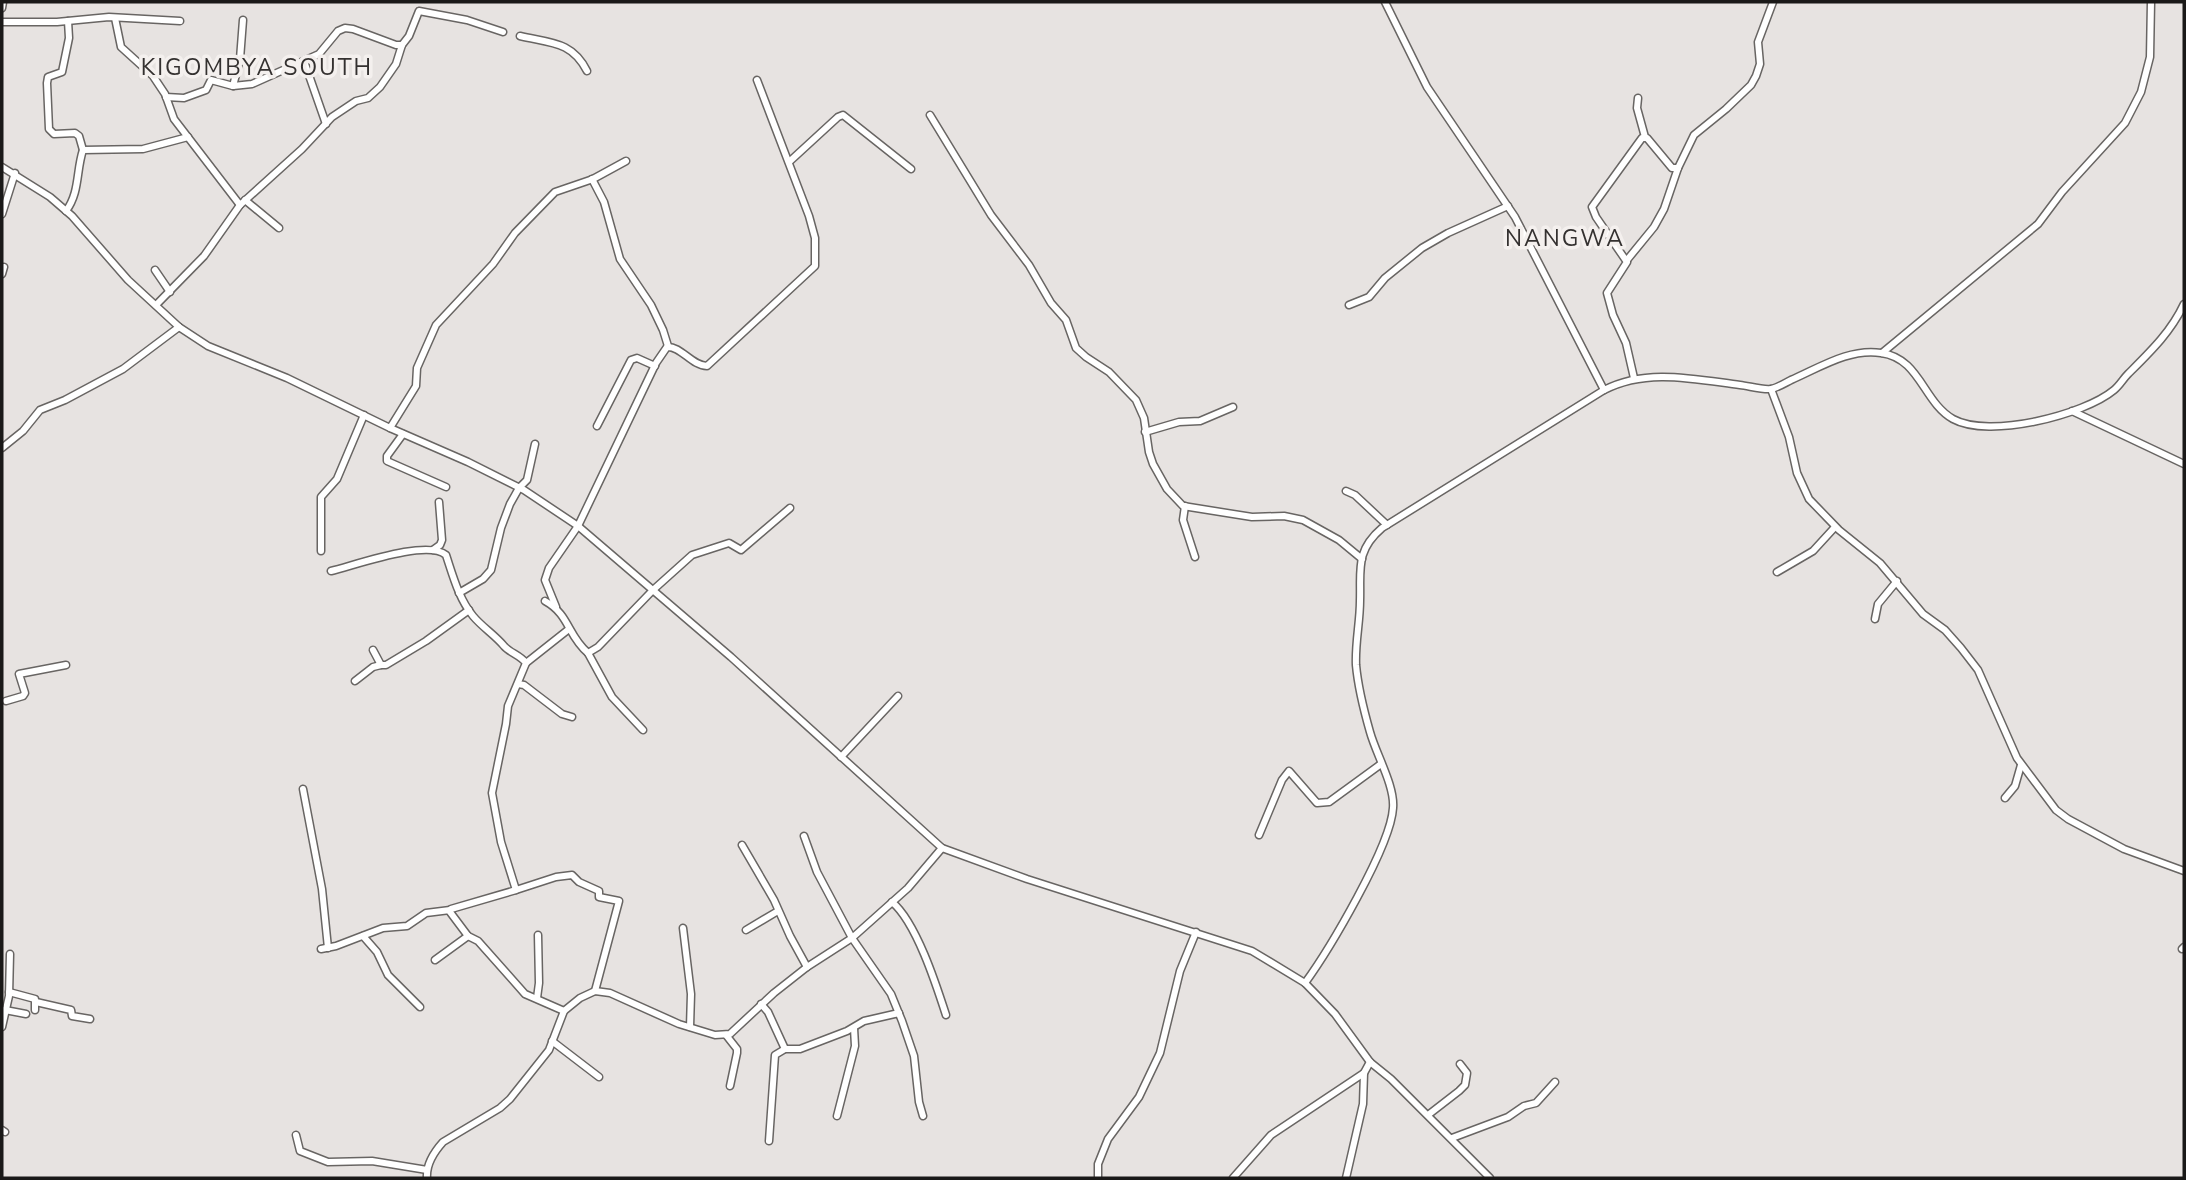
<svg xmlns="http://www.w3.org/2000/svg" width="2186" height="1180" font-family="'Nunito Sans',sans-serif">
<rect width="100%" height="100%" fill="#e7e3e1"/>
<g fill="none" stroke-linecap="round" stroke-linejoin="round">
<defs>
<g id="minor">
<path d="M1385 2 1427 87 1515 217 1604 390"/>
<path d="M2 8 3 2"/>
<path d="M115 18 121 47 153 76 165 94 174 119 240 205"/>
<path d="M68 21 69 38 62 72 48 77 47 83 49 129 54 134 75 133 79 136 83 150"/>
<path d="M2 22H57L109 17 180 21"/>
<path d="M520 36C550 43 572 41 587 71"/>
<path d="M304 61 326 124"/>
<path d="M233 86 240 59 243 20"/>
<path d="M166 97 184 98 206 90 211 80 233 86 252 84 319 54 338 31 345 28 353 29 396 45H402"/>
<path d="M1638 98 1637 108 1645 137"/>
<path d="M930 115 991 215 1029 265 1051 303 1066 320 1076 348 1086 357 1109 372 1136 400 1144 418 1149 452 1153 464 1167 489 1183 506 1252 517 1284 516 1303 520 1339 540 1362 559"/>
<path d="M789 162 838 117 843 115 911 169"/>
<path d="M2 167 50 197 72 216 128 280 179 327 208 346 287 378 390 428 468 462 524 490 578 526 731 657 942 848 1027 879 1252 951 1305 983 1335 1014 1370 1062 1391 1079 1490 1178"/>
<path d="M592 179 604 202 620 259 651 305 663 330 668 346"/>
<path d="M245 200 279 228"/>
<path d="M66 211C80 192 76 171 83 150L143 149 188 137"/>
<path d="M2 214 15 173"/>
<path d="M1627 260 1654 227 1664 209 1678 168 1694 135 1726 109 1751 85 1756 76 1760 64 1758 42 1773 2"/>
<path d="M155 270 170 292"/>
<path d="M2 274 4 267"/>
<path d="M156 305 204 256 240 205 302 149 332 117 356 101 368 98 380 87 396 64 402 45 409 36 419 11 467 20 503 32"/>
<path d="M1349 305 1369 297 1385 278 1422 248 1448 233 1508 206"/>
<path d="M1882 353 2038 224 2062 192 2125 123 2141 92 2150 57 2151 2"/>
<path d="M1634 378 1626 343 1613 315 1607 293 1627 262 1596 217 1592 207 1642 138H1647L1672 168H1678"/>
<path d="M1771 389 1789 437 1797 473 1809 499 1839 530 1880 563 1923 614 1945 630 1961 648 1978 670 2017 758 2056 810 2068 819 2124 849 2184 871"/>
<path d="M2072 411 2184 464"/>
<path d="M597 426 631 360 637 358 655 366"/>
<path d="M390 428 416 386 417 368 436 325 493 264 515 233 555 192 593 179 626 161"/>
<path d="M1145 432 1179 422 1200 421 1233 407"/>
<path d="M403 434 387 456V461L446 487"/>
<path d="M2 448 23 431 40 410 65 400 123 369 179 327"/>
<path d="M1346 491 1355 495 1387 525"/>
<path d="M1185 506 1183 520 1195 557"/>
<path d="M433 550 440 545 442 540 439 502"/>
<path d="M321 551V497L337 479 364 415"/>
<path d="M331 571C356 565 427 539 446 555 453 576 459 599 473 616 482 627 495 635 504 646 510 653 520 655 526 663L508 706 506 724 492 793 501 842 516 890 451 909 450 912 468 936 478 941 525 994 564 1011"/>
<path d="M1777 572 1813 551 1835 527"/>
<path d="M459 593 483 579 491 570 501 528 510 504 519 488 527 480 535 444"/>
<path d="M545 601C570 615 567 635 588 653"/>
<path d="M556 607 545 580 549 568 578 526 656 363 667 347C681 346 692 366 707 366L815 266V238L809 216 757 80"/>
<path d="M1875 619 1878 604 1897 581"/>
<path d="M373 650 381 665H386L426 641 469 610"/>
<path d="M526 663 569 629"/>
<path d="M355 681 373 667 381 665"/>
<path d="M518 684 524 685 562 714 572 717"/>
<path d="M6 701 23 696 25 693 19 674 66 665"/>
<path d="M643 730 612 697 588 653 598 647 653 590 692 555 729 543 741 550 790 508"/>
<path d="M841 757 898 696"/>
<path d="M303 789 322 889 328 948"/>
<path d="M2005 798 2015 786 2021 765"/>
<path d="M1259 835 1282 780 1289 771 1317 803 1329 802 1381 764"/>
<path d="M804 836 817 872 852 938 891 994 902 1021 914 1056 919 1102 923 1116"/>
<path d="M742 845 774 900 790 936 807 967"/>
<path d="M516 890 556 877 572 875 579 882 599 891V897L619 901 595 991"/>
<path d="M892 902C916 922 936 984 946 1015"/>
<path d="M683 928 691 994 690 1027"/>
<path d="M746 930 778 911"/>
<path d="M363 936 377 952 388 975 420 1007"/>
<path d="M321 949 336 946 383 928 407 926 426 913 450 910"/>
<path d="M2182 949 2184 947"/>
<path d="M435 960 468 936"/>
<path d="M1305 983C1329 950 1391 846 1393 808 1395 786 1376 754 1370 732 1364 711 1358 687 1356 665 1355 643 1360 622 1360 601 1361 570 1355 551 1382 528L1604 390C1646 368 1694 379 1740 385 1749 386 1762 390 1771 389 1777 388 1785 383 1791 380 1819 368 1849 348 1881 353 1920 358 1923 402 1953 419 1989 439 2084 415 2114 390 2120 385 2123 379 2128 374 2150 352 2171 332 2184 304"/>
<path d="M9 992 35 999V1010"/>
<path d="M537 998 539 983 538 935"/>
<path d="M36 1002 71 1010 72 1016 90 1019"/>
<path d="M761 1004 768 1012 785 1049"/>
<path d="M5 1010 26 1014"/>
<path d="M2 1027 9 996 10 954"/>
<path d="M726 1035 737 1049V1053L730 1086"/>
<path d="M552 1041 599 1077"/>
<path d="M1428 1115 1459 1091 1465 1085 1467 1073 1460 1064"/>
<path d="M837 1116 855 1046 854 1028"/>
<path d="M2 1130 5 1132"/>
<path d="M296 1135 300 1151 328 1162 372 1161 427 1170"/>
<path d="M1452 1138 1508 1117 1524 1106 1536 1103 1555 1082"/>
<path d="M769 1141 775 1055 785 1049H800L847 1031 864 1021 899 1013"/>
<path d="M427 1178C426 1165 434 1152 443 1142L500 1108 510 1099 549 1050 564 1011 580 998 595 991 610 993 679 1024 715 1035 730 1034 774 993 807 967 852 938 908 888 942 848"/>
<path d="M1098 1178V1164L1108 1139 1139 1097 1160 1053 1180 971 1196 932"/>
<path d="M1233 1178 1271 1135 1364 1073"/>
<path d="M1346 1178 1363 1104 1364 1073 1370 1062"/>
</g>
</defs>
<use href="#minor" stroke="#686563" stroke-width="9"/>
<use href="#minor" stroke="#fff" stroke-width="6"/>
</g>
<g text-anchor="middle" stroke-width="7" stroke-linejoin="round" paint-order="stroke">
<g font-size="23" letter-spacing="2" fill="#343130" stroke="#f4f0ee">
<text x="257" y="75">KIGOMBYA SOUTH</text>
<text x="1565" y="246">NANGWA</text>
</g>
</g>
<rect width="2186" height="1180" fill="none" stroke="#1a1918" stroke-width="7"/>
</svg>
